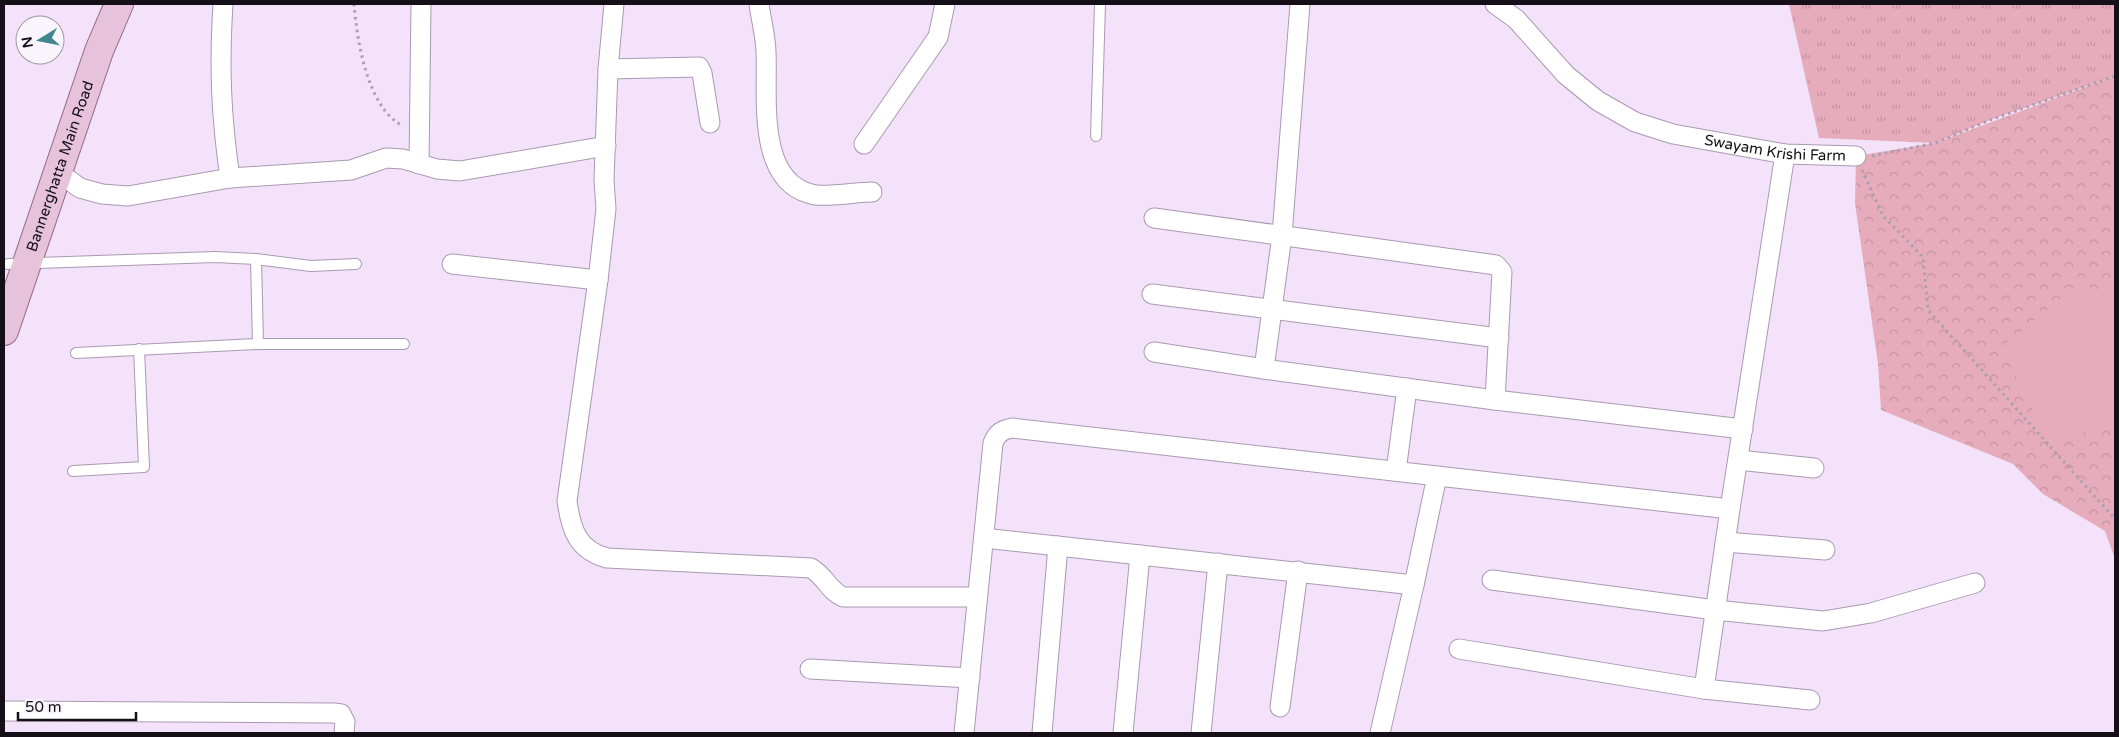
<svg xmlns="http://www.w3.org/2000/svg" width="2119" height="737" font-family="'Varela Round',sans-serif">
<defs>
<pattern id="grass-tufts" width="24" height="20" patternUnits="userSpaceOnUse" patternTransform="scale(1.25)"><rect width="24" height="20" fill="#e6acbc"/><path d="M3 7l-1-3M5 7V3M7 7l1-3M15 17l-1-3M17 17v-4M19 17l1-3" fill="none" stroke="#c493a1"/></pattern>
<pattern id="forest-crowns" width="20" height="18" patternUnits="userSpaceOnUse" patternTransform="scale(1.25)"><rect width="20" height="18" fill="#e6acbc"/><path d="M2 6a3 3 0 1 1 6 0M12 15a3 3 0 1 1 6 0" fill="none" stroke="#c493a1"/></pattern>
</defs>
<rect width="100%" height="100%" fill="#f3e2fa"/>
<path fill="url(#grass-tufts)" d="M1789 4H2115V76L1990 120 1935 143 1819 138Z"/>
<path fill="url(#forest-crowns)" d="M2115 76V559L2105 531 2043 494 2013 464 1881 410 1878 364 1855 203 1856 156 1935 143Z"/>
<path fill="#e6acbc" d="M2076 286 2115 298V417L2052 448 2002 347Z"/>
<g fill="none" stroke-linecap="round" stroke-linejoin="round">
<defs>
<g id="service">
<path d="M1096 136 1100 4"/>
<path d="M256 259 258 344"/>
<path d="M8 264 215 257 256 259 311 266 356 264"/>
<path d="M76 353 258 344H404"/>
<path d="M73 471 144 467 139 349"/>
</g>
<g id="minor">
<path d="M223 4C219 67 221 116 230 178"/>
<path d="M614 4 608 69 604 180 606 209 598 280 567 501C571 529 577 550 607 558L811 568C827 578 828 590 843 597H977"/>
<path d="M759 4C761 20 766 37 766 53 768 96 756 180 811 194 823 198 857 192 872 192"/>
<path d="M1300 4 1282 235 1264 369 1495 400 1743 429"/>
<path id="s1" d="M1495 4 1516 19 1566 75 1598 101 1635 122 1673 134 1785 154 1856 156"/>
<path d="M608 69 699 67 702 73 710 123"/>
<path d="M864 144 938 37 945 4"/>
<path d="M419 164 421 4"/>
<path d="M58 172 80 188 102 194 128 196 230 178 351 170 386 158 403 159 437 169 460 171 606 146"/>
<path d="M1154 218 1496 265 1502 272 1495 400"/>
<path d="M452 264 598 280"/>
<path d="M1152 294 1499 338"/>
<path d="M1154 352 1264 369"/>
<path d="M1738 460 1814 468"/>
<path d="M1396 471 1407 388"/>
<path d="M984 538 1140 555"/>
<path d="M1725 542 1825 550"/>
<path d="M1492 580 1715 610 1823 621 1871 613 1975 583"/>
<path d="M1459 649 1704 689 1810 700"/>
<path d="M810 669 970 678"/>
<path d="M1704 689 1730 509"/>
<path d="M1280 707 1298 571"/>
<path d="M4 711 334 713 341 714 345 722 344 733"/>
<path d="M964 733 993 443C997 433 1002 430 1012 428L1730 509 1785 154"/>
<path d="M1042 733 1058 546"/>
<path d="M1123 733 1140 555 1414 585 1437 476"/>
<path d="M1201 733 1218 563"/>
<path d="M1380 733 1414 585"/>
</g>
<g id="primary">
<path id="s2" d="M4 331 99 51 119 4"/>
</g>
</defs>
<use href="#service" stroke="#aa9ab0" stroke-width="12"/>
<use href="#minor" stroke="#aa9ab0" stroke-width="21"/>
<use href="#primary" stroke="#926987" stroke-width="30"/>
<g stroke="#ac9eb1" stroke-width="3" stroke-dasharray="2.5 4" stroke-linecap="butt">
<path d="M354 4C357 40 367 108 403 126"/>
<path d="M1872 156 1935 143 1990 120 2115 76"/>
<path d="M1862 170 1883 216 1923 257 1928 310 2115 519"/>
</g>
<use href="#service" stroke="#fff" stroke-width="10"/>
<use href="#minor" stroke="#fff" stroke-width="19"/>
<use href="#primary" stroke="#e6c2db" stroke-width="28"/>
</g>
<g text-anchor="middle" stroke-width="4" stroke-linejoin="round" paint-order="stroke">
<g font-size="15" fill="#150f17" stroke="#faf4fd">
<text dy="5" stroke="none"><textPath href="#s1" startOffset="328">Swayam Krishi Farm</textPath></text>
<text dy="5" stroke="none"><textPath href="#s2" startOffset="174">Bannerghatta Main Road</textPath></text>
</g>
</g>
<rect width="2119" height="737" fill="none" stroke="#150f17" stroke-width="10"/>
<g transform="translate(40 40) rotate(260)"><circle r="24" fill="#faf4fd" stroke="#9e98a1"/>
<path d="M0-4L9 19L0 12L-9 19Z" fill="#40878f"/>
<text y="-8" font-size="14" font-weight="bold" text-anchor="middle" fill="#150f17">N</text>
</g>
<path d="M18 712v8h118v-8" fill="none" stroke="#150f17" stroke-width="2.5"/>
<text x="25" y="712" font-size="15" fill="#150f17" stroke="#faf4fd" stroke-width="4" paint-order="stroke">50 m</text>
</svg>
